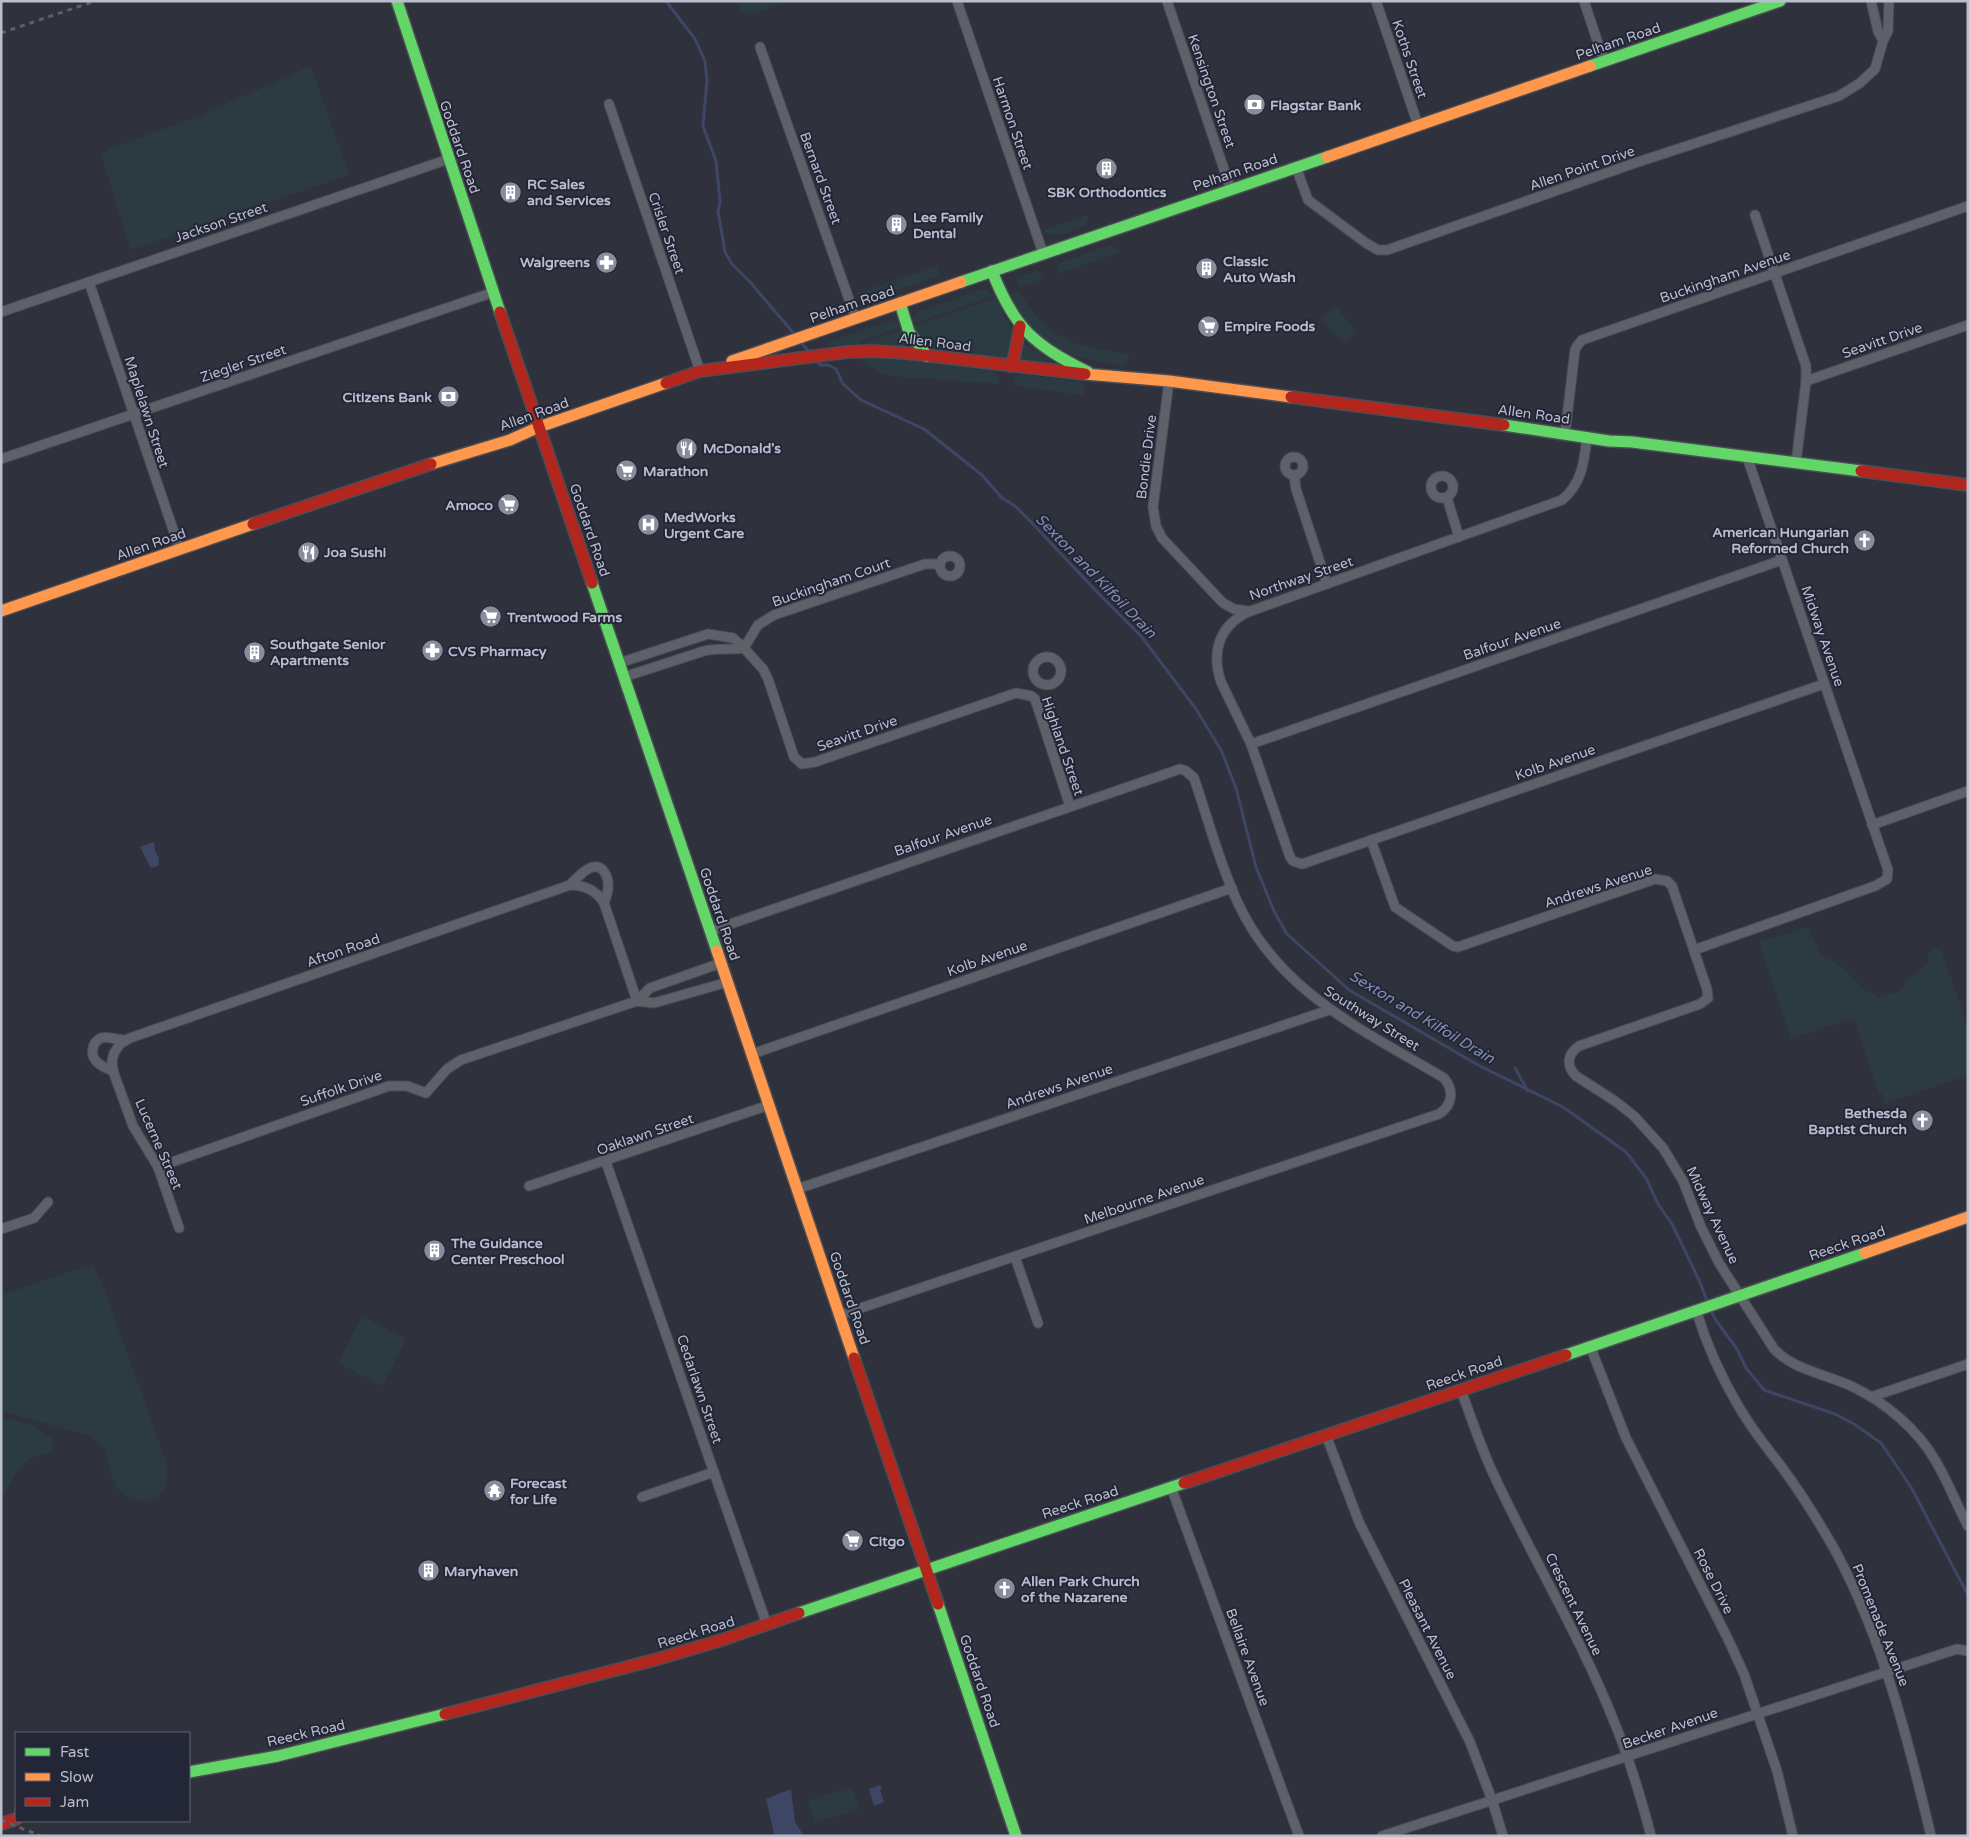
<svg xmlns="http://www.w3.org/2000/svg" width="1969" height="1837" font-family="'Varela Round',sans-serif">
<rect width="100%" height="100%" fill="#2f323c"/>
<g fill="#2c3a42">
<path d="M736 1H791L753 14 742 12Z"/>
<path d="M311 66 349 175 131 250 101 155 112 148 199 116Z"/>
<path d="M1087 215 1088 220 1085 226C1072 230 1054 242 1044 230Z"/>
<path d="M1110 245 1116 247 1120 252 1058 274V265L1060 263Z"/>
<path d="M937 266 939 273 936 277 866 301 858 298 856 294Z"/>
<path d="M1036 271 1042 273 1046 278 1020 287 1016 278Z"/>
<path d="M986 290 994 296 911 324 913 317 918 312 977 291Z"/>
<path d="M1019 290C1047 342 1076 346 1130 354L1128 361 1123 365C1077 361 1024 343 1009 294Z"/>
<path d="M995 298C999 309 1006 317 1011 327 1015 336 1011 355 1002 360L941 353C926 348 921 340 912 327Z"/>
<path d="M1335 306 1357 332 1344 343 1320 319Z"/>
<path d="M892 320 899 323 900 327 862 341 861 345 827 346 828 342Z"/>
<path d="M901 330 909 348 864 345V343Z"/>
<path d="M1023 342 1055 364V365L1020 362Z"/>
<path d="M864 357 896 358 993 370 999 378V384L890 376 880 373 862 362Z"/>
<path d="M1019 374 1081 382 1084 387 1083 395 1015 386 1012 383 1013 378Z"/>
<path d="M1808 927 1822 956 1843 967 1862 988 1880 998 1901 990 1909 978 1927 965 1929 952 1935 949 1941 950 1968 1026V1075L1885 1104 1882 1093 1879 1094 1854 1018 1791 1039 1759 942Z"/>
<path d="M93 1264 100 1278 166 1461 168 1473 165 1487 159 1495 147 1502 132 1500 117 1489 111 1475 106 1450 88 1435 1 1411V1295Z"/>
<path d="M362 1316 406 1339 382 1386 338 1363Z"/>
<path d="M1 1417 33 1426 53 1440 51 1452 29 1459 17 1471 1 1500Z"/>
<path d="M852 1786 859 1809 815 1823 808 1801Z"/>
</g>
<g fill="#3e4666">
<path d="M154 842 155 851 159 858 158 866 151 868 140 847Z"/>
<path d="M880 1785 882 1789 880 1790 884 1802 874 1806 869 1789Z"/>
<path d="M791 1789 795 1822 804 1836H772L774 1833 766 1799Z"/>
</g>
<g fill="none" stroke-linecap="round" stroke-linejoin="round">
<g stroke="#3e4666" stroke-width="3">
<path d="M666 1 695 39 705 61 707 80 703 126 716 161 720 202 718 211 725 252 732 264 750 282 796 336"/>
<path d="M800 341 810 353"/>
<path d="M816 360 820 365H828L836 369 843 384 861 400 924 429 982 475 1002 498 1015 506 1031 522 1099 594 1141 636 1196 709 1221 750 1236 788 1256 867 1274 911 1287 934 1349 990 1478 1065 1563 1107 1626 1152 1646 1178 1658 1204 1672 1224 1699 1280 1708 1303"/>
<path d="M1515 1068 1528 1091"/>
<path d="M1710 1309 1715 1319 1737 1349 1746 1368 1764 1390 1835 1414 1854 1424 1881 1443 1911 1487 1968 1595"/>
</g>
<defs>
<g id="street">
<path d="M957 1 1043 253"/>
<path d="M1167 1 1231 190"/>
<path d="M1376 1 1418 125"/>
<path d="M1584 1 1604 61"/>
<path d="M1871 1 1878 31 1883 41"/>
<path d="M760 47 856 319"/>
<path d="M609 104 700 371"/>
<path d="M1296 167 1308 200 1366 243 1378 250H1387L1632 164 1839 96 1860 83 1875 69 1883 41 1888 31 1889 1"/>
<path d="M1755 215 1806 366V381L1796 463"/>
<path d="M89 282 180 550"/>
<path d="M1 312 449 159"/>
<path d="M1169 381 1153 507 1156 526 1162 538 1223 603 1234 609 1248 611"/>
<path d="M1806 381 1968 325"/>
<path d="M1565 434 1575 350 1577 346 1582 340 1968 206"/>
<path d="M1587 437C1584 463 1582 483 1562 500L1248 612C1219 626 1211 652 1221 682L1251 744 1290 857 1293 861 1302 864 1824 684"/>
<circle cx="1294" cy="466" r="9"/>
<path d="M1 459 494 292"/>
<path d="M1294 475 1296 489 1327 584"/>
<circle cx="1442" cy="487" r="11"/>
<path d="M1447 498 1459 537"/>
<circle cx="950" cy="566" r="10"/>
<path d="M940 564H925L774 615 758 625 744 648 763 669 768 679 794 757 802 764 815 762 1016 693 1031 696"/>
<circle cx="1047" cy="671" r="14"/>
<path d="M619 663 708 634 733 638 744 648C730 650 717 648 704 651L624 677"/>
<path d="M1031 696 1035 699 1070 806"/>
<path d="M1251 744 1782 560"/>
<path d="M1872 825 1968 791"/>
<path d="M1371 840 1395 907 1453 946 1458 947 1655 879 1667 881 1672 886 1707 989 1708 998 1700 1004 1579 1046C1567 1054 1566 1066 1576 1076L1615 1101 1634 1116 1663 1148 1683 1181 1701 1227 1719 1263 1774 1349C1795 1371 1827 1374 1853 1387 1885 1402 1918 1430 1935 1460 1948 1481 1956 1504 1968 1526"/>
<path d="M570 885C575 880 581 873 588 869 601 861 609 875 608 888 608 893 606 898 604 903"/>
<path d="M710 931 1180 769 1186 771 1194 778C1208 819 1219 862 1237 901 1278 992 1363 1030 1444 1078 1454 1090 1453 1105 1439 1114L840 1315"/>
<path d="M1694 950 1875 886 1887 879 1888 870 1747 457"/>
<path d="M637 1001 650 988 721 963"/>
<path d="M752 1054 1232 888"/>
<path d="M113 1071C108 1069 100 1066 96 1061 90 1054 92 1042 101 1038 108 1036 117 1040 124 1040"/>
<path d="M606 1162 767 1625"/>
<path d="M158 1167 389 1086H407L426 1093 447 1069 461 1060 637 1001 654 1003 728 982"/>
<path d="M529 1186 769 1105"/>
<path d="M797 1189 1329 1010"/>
<path d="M179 1228 158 1167 133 1126 113 1071 112 1061 114 1053 120 1044 130 1038 570 885C585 885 596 890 604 903L637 1001"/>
<path d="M1 1229 34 1218 48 1202"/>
<path d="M1015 1257 1038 1323"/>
<path d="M1696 1310C1706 1343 1721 1377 1739 1407 1751 1428 1766 1447 1781 1466 1801 1493 1819 1522 1836 1552 1883 1640 1908 1739 1931 1836"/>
<path d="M1590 1346 1626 1438 1728 1639 1744 1674 1777 1771 1793 1836"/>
<path d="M1461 1390C1471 1417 1480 1445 1492 1471 1531 1556 1581 1637 1615 1724 1630 1760 1641 1798 1651 1836"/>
<path d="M1871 1397 1968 1364"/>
<path d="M1326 1435 1359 1522 1470 1742 1492 1800 1503 1836"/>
<path d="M1171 1487 1299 1836"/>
<path d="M642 1497 714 1472"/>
<path d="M1382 1836 1957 1649 1968 1651"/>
</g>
<g id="fast">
<path d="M397 1 500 312"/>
<path d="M1590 66 1780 1"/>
<path d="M992 271C1014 328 1034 345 1088 372"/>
<path d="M961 282 1327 157"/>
<path d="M900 303 909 332 927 356"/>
<path d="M1504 425 1609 441 1632 442 1861 471"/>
<path d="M592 583 717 951"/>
<path d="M1566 1355 1865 1253"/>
<path d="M938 1604 1016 1836"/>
<path d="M799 1613 1184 1483"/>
<path d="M189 1772 278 1756 445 1714"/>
</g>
<g id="slow">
<path d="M1327 157 1590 66"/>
<path d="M732 361 961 282"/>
<path d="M1085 374 1169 381 1291 397"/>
<path d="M431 464 510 440 539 427 666 383"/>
<path d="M1 611 253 524"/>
<path d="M717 951 854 1358"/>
<path d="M1865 1253 1968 1217"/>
</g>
<g id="jam">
<path d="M500 312 592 583"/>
<path d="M1010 366 1014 358 1020 326"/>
<path d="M666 383 700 371 847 352 872 351 906 353 1085 374"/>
<path d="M1291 397 1504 425"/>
<path d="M1861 471 1968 485"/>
<path d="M253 524 431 464"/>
<path d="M854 1358 938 1604"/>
<path d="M1184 1483 1566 1355"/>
<path d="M445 1714 654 1660 722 1640 799 1613"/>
<path d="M1 1824 16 1819"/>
</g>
</defs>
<use href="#street" stroke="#4b4d55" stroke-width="11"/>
<use href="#fast" stroke="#4b4d55" stroke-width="14"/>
<use href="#slow" stroke="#4b4d55" stroke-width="14"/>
<use href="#jam" stroke="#4b4d55" stroke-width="14"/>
<use href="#street" stroke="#5f616a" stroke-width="9"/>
<use href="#fast" stroke="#63d668" stroke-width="11"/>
<use href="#slow" stroke="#ff974d" stroke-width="11"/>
<use href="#jam" stroke="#b3261e" stroke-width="11"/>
<g stroke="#5d6068" stroke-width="3" stroke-dasharray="5 5" stroke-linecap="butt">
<path d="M1 33 95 1"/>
<path d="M1 1820 41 1836"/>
</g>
</g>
<defs>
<symbol id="bank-disc" viewBox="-11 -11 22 22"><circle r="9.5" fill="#898c9a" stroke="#222637"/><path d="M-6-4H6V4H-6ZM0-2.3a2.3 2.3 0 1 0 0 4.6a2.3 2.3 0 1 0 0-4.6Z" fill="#fff"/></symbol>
<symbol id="building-disc" viewBox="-11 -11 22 22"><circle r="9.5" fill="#898c9a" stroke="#222637"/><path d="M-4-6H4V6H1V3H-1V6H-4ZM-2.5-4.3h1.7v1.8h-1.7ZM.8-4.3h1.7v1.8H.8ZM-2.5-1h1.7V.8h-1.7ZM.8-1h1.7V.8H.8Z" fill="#fff"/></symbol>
<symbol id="pharmacy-disc" viewBox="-11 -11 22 22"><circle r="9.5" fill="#898c9a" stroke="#222637"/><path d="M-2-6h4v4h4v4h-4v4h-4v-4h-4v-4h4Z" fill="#fff"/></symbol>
<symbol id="supermarket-disc" viewBox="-11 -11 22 22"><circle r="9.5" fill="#898c9a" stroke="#222637"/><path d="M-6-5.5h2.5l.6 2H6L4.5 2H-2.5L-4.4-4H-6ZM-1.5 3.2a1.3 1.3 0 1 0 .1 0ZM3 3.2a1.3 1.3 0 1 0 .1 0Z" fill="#fff"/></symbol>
<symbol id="restaurant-disc" viewBox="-11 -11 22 22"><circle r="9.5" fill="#898c9a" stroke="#222637"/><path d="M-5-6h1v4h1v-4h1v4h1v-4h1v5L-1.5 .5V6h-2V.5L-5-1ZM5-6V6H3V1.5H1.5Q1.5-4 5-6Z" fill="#fff"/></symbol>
<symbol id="hospital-disc" viewBox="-11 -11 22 22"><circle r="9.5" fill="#898c9a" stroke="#222637"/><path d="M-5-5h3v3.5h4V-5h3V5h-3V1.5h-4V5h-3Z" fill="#fff"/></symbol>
<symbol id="church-disc" viewBox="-11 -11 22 22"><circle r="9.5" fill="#898c9a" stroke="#222637"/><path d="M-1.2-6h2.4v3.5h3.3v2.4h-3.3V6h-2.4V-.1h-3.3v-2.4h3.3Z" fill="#fff"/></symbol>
<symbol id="temple-disc" viewBox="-11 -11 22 22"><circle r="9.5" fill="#898c9a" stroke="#222637"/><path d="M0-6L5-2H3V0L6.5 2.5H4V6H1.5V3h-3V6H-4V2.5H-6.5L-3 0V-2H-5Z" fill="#fff"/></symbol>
</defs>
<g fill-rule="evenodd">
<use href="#bank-disc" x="1242" y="92" width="25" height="25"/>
<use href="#building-disc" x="1094" y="156" width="25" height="25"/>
<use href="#building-disc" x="498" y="180" width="25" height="25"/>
<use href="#building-disc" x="884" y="212" width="25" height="25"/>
<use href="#pharmacy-disc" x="594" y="250" width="25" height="25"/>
<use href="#building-disc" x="1194" y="256" width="25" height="25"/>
<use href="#supermarket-disc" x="1196" y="314" width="25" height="25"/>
<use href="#bank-disc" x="436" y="384" width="25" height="25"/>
<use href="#restaurant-disc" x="674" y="436" width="25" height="25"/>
<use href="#supermarket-disc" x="614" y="458" width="25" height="25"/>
<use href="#supermarket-disc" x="496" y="492" width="25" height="25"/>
<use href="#hospital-disc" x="636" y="512" width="25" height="25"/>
<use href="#church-disc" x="1852" y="528" width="25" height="25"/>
<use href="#restaurant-disc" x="296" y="540" width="25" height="25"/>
<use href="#supermarket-disc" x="478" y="604" width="25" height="25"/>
<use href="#pharmacy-disc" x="420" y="638" width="25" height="25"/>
<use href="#building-disc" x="242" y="640" width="25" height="25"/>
<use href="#church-disc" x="1910" y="1108" width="25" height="25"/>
<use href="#building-disc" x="422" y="1238" width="25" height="25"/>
<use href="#temple-disc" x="482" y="1478" width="25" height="25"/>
<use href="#supermarket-disc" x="840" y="1528" width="25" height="25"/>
<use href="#building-disc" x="416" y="1558" width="25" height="25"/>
<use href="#church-disc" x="992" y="1576" width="25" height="25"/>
</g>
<g text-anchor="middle" stroke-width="4" stroke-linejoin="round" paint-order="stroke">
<g font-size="14" fill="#babdcc" stroke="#222637">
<text transform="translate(1618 41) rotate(-19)" y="5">Pelham Road</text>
<text transform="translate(1410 59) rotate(71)" y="5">Koths Street</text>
<text transform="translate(1212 91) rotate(71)" y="5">Kensington Street</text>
<text transform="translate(1013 123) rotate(71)" y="5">Harmon Street</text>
<text transform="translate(460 147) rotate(71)" y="5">Goddard Road</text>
<text transform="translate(1582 168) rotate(-19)" y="5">Allen Point Drive</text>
<text transform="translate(1235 172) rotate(-19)" y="5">Pelham Road</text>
<text transform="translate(821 178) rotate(70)" y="5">Bernard Street</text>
<text transform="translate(221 222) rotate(-19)" y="5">Jackson Street</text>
<text transform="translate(667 233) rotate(71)" y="5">Crisler Street</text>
<text transform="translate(1725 276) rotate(-19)" y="5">Buckingham Avenue</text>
<text transform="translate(852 304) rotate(-19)" y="5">Pelham Road</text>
<text transform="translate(1882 340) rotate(-19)" y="5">Seavitt Drive</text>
<text transform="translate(935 342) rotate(7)" y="5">Allen Road</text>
<text transform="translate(243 363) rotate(-19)" y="5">Ziegler Street</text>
<text transform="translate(147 412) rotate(72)" y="5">Maplelawn Street</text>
<text transform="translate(534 414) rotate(-20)" y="5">Allen Road</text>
<text transform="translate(1534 414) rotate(8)" y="5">Allen Road</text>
<text transform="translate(1146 457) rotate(-83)" y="5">Bondie Drive</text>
<text transform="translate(590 530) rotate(71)" y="5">Goddard Road</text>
<text transform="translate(151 544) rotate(-19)" y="5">Allen Road</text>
<text transform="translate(1301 578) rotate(-19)" y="5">Northway Street</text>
<text transform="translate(831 582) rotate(-19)" y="5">Buckingham Court</text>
<text transform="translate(1823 636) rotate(71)" y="5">Midway Avenue</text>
<text transform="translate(1512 639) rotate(-19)" y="5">Balfour Avenue</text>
<text transform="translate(857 733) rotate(-19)" y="5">Seavitt Drive</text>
<text transform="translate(1063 746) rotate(71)" y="5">Highland Street</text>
<text transform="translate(1555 762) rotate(-19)" y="5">Kolb Avenue</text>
<text transform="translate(943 835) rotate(-19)" y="5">Balfour Avenue</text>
<text transform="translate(1598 886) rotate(-18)" y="5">Andrews Avenue</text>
<text transform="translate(720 914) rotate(71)" y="5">Goddard Road</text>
<text transform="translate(343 950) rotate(-19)" y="5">Afton Road</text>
<text transform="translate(987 958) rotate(-19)" y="5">Kolb Avenue</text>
<text transform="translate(1372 1018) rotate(32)" y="5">Southway Street</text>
<text transform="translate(1059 1086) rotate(-19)" y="5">Andrews Avenue</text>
<text transform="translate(341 1088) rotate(-19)" y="5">Suffolk Drive</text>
<text transform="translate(645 1134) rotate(-19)" y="5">Oaklawn Street</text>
<text transform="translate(159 1144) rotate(66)" y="5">Lucerne Street</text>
<text transform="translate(1144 1199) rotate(-19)" y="5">Melbourne Avenue</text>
<text transform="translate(1713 1215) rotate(65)" y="5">Midway Avenue</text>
<text transform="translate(1847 1243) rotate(-19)" y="5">Reeck Road</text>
<text transform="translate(850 1298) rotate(71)" y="5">Goddard Road</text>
<text transform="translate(1464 1373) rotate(-19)" y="5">Reeck Road</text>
<text transform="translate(700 1389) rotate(71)" y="5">Cedarlawn Street</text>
<text transform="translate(1080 1502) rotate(-18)" y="5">Reeck Road</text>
<text transform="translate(1714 1581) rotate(63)" y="5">Rose Drive</text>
<text transform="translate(1574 1604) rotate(64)" y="5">Crescent Avenue</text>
<text transform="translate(1881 1625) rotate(68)" y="5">Promenade Avenue</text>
<text transform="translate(1428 1629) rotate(63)" y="5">Pleasant Avenue</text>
<text transform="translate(696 1632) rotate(-17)" y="5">Reeck Road</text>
<text transform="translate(1248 1657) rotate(70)" y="5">Bellaire Avenue</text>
<text transform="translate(980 1681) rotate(71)" y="5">Goddard Road</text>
<text transform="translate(1670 1728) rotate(-19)" y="5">Becker Avenue</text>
<text transform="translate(306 1733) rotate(-13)" y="5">Reeck Road</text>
</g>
<g font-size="14" font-weight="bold" fill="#babdcc" stroke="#222637" text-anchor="start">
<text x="1270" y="110">Flagstar Bank</text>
<text x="527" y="189">RC Sales<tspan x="527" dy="16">and Services</tspan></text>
<text x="1107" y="197" text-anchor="middle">SBK Orthodontics</text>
<text x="913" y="222">Lee Family<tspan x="913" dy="16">Dental</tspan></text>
<text x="1223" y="266">Classic<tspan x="1223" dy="16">Auto Wash</tspan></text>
<text x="590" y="267" text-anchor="end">Walgreens</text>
<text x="1224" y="331">Empire Foods</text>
<text x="432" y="402" text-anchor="end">Citizens Bank</text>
<text x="703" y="453">McDonald's</text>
<text x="643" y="476">Marathon</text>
<text x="493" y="510" text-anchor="end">Amoco</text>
<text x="664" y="522">MedWorks<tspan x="664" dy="16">Urgent Care</tspan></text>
<text x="1849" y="537" text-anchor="end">American Hungarian<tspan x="1849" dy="16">Reformed Church</tspan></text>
<text x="324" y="557">Joa Sushi</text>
<text x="507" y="622">Trentwood Farms</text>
<text x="270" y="649">Southgate Senior<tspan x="270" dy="16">Apartments</tspan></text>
<text x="448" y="656">CVS Pharmacy</text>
<text x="1907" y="1118" text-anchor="end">Bethesda<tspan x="1907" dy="16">Baptist Church</tspan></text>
<text x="451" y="1248">The Guidance<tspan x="451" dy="16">Center Preschool</tspan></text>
<text x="510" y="1488">Forecast<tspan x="510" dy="16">for Life</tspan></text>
<text x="869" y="1546">Citgo</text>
<text x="444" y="1576">Maryhaven</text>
<text x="1021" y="1586">Allen Park Church<tspan x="1021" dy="16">of the Nazarene</tspan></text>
</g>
<g font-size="15" font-style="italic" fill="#848db1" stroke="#222637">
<text transform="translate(1096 576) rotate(46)" y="5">Sexton and Kilfoil Drain</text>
<text transform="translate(1422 1017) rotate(31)" y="5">Sexton and Kilfoil Drain</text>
</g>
</g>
<rect width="1969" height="1837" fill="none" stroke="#babdcc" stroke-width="5"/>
<rect x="15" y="1732" width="175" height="90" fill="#222637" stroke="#5f6273"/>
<rect x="25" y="1748" width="25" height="8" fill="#63d668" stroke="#5f6273"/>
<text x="60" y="1757" font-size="15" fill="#babdcc">Fast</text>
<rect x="25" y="1773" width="25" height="8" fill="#ff974d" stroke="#5f6273"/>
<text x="60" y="1782" font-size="15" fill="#babdcc">Slow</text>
<rect x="25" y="1798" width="25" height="8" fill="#b3261e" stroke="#5f6273"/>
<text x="60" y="1807" font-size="15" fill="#babdcc">Jam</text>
</svg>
